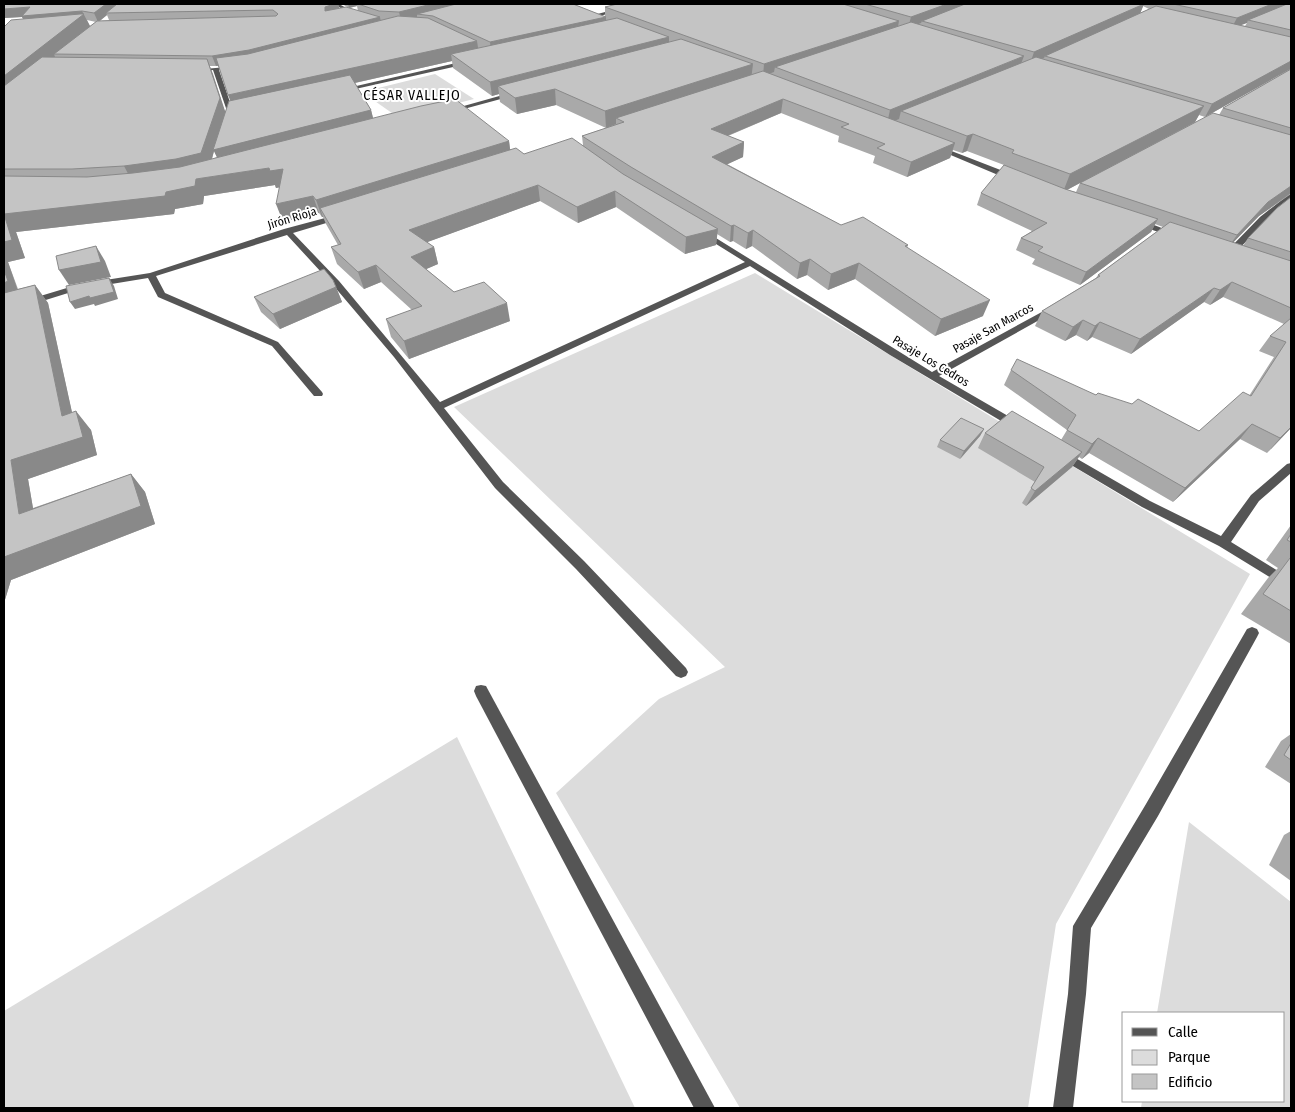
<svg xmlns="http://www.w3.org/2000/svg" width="1295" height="1112" font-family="'Fira Sans Condensed',sans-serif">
<rect width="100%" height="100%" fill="#fff"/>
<g fill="#dcdcdc">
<path d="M435 74 474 99 399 118 362 92Z"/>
<path d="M755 273 1250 574 1056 924 1028 1108H740L556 793 659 699 725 667 454 407Z"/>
<path d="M457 737 635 1108H4V1011Z"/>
<path d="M1189 822 1291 902V1108H1141L1142 1101H1284V1013H1157Z"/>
</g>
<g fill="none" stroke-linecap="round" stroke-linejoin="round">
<g fill="#555" fill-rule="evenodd">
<path d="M334 4H339L359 15 354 16Z"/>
<path d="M635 4H642L593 18 590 16Z"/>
<path d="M469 60 471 63 342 92 339 90Z"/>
<path d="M238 66 236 69 219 70 234 114 232 121 229 123 226 121 228 114 213 70 196 72 193 70Z"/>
<path d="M514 92 516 95 449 113 446 111Z"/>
<path d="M936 145 1016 176 1017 178 1010 180 934 148V146Z"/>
<path d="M1288 195H1291V201L1266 221 1233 255H1227V251L1260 217Z"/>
<path d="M340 214 344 216 343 218 293 233 339 281 440 402 745 262 700 234V230H703L932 372 1051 307H1057L1059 309 939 376 1022 424 1023 427 1018 431 890 355 750 266 444 408 503 482 584 561 686 668 688 672 686 676 681 678 676 676 576 569 495 488 394 357 333 285 287 235 156 276 165 293 278 342 322 392 323 394 322 396H314L272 346 158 297 148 278 81 289 4 313V307L80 284 150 273 284 229Z"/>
<path d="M1135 220H1141L1180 235 1173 237 1135 224Z"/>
<path d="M1060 449 1150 501 1221 536 1251 495 1287 464 1291 463V473L1259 501 1231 542 1291 579V590L1219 546 1142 507 1056 456 1054 453Z"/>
<path d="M1252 627 1257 629 1259 633 1257 637 1158 816 1091 928 1086 994 1073 1108H1053L1068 994 1073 926 1146 804 1247 629Z"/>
<path d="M481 685 486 686 715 1108H694L476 696 474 691 476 686Z"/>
</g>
</g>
<g fill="#a9a9a9" fill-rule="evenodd">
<path d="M4 4H338L339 8 358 11 357 6 349 8 342 4H573L605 17V7L617 4H1291V194L1259 216 1233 242 1243 246 1248 238 1291 197V428L1267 453 1240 439 1173 502 1089 453 1082 459 1079 457 1072 467 1026 506 1022 503 1035 482 978 448 985 433 1061 440 1067 430 1004 385 1011 370 1096 395 1199 431 1249 396 1274 357 1259 351 1270 336 1284 324 1223 297 1210 305 1204 302 1131 354 1092 337 1087 341 1076 335 1065 341 1035 326 1042 311 1096 278 1098 275 1163 227 1155 224 1151 232 1080 285 1032 264 1035 259 1016 250 1021 238 1032 231 977 205 981 193 1004 165 967 151 962 153 953 150 950 158 907 177 873 163 875 156 838 142 839 136 781 113 728 136 744 142 743 157 727 164 841 225 908 245 907 248 983 316 935 336 855 279 828 290 807 275 797 279 752 246 746 249 733 241 730 242 717 234 716 245 685 254 616 207 578 223 540 201 427 242 434 247 438 264 426 269 454 292 510 321 409 359 391 337 386 319 412 310 381 282 364 289 337 264 331 247 338 245 326 224 323 217H322L319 213 283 222 279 187 276 188 275 185 204 196 203 204 175 209 174 214 16 232 25 258 8 262 18 289 35 285 48 303 72 413 91 430 97 455 28 479 33 508 131 474 145 492 155 524 11 580 4 603V27L23 19 22 17 4 18ZM1143 6 1149 9 1140 13ZM107 15 109 20 100 21ZM87 20 96 22 90 26ZM1245 23H1247L1245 26 1240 25ZM452 61 453 68 492 96 499 94 500 102 517 114 556 105 606 128 582 136 583 145 524 154 510 149 509 141 373 118 371 110 355 83ZM209 66H218L231 100 225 112ZM1290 69 1223 108 1219 115 1195 122 1199 115 1205 117ZM214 151 217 157 212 159ZM1080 183 1076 192 1067 190Z"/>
<path d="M336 287 342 302 280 329 261 312 254 297Z"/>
<path d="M984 429 980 436 960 459 937 447 940 440Z"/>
<path d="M1291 525V644L1241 614 1268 578 1278 568 1266 560Z"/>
<path d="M1291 734V784L1265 767 1281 741Z"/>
<path d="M1291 831V881L1269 865 1284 835Z"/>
</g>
<g fill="#898989">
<path d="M106 4H122L106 13 107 15 98 22 94 13Z"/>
<path d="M332 4H338L340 11H325V7Z"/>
<path d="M348 4H356L357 6 349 8Z"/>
<path d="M432 4H468L417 14V17L401 21 399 12Z"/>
<path d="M947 4H973L922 21 921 23 908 28 911 17Z"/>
<path d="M1144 4 1140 14 1045 56 1044 58 1030 64 1034 52Z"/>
<path d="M1272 4H1291L1248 20 1247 23 1231 29 1237 18Z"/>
<path d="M30 7 82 11 91 28 54 54 55 57 4 99V76L27 25 22 17 4 18V9Z"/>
<path d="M380 17 382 27 253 60 216 66 212 56Z"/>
<path d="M606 17V26L491 52 490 42Z"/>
<path d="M899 21 897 32 775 67 774 72 763 76 764 64Z"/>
<path d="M669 37V50L498 86 499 94 492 96 490 82Z"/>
<path d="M477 41 479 54H451L452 61 234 110 228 95Z"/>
<path d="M1024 56 1019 69 901 111 899 119 887 124 890 110Z"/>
<path d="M207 59 213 74 226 114 371 110 375 126 221 166 214 151 209 169 133 183 124 166Z"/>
<path d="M1291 61V67L1290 69 1205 117 1212 104Z"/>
<path d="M753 64 751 80 616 118V124L606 128 605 111Z"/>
<path d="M555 89 556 105 517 114 515 98Z"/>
<path d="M783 99 781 113 710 143 711 129Z"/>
<path d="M1204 106 1195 122 1063 192 1070 174Z"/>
<path d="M973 134 967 151 962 153 967 136Z"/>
<path d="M509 141 511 158 320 208 323 217H322L316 200Z"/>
<path d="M744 142 743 157 711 172 712 157Z"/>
<path d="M955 143 950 158 907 177 911 162Z"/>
<path d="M269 168 283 169 289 186 276 188 275 185 204 196 203 204 175 209 174 214 16 232 25 258 8 262 21 300 4 305V214L166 192 196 179Z"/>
<path d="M538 185 540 201 414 247 409 230Z"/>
<path d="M1291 186V193L1259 216 1227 249 1237 235 1268 202Z"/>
<path d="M615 191 616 207 578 223 577 207Z"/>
<path d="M313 196 319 213 283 222 276 204Z"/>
<path d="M1158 219 1151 232 1080 285 1086 272Z"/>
<path d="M734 225 733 241 730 242 731 226Z"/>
<path d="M718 229 716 245 685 254 686 237Z"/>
<path d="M753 230 752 246 746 249 748 233Z"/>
<path d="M96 246 105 261 111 277 69 285 59 270Z"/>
<path d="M434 247 438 264 415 274 411 257Z"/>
<path d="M810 259 807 275 797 279 800 263Z"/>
<path d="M859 263 855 279 828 290 831 274Z"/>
<path d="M376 265 381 282 364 289 358 272Z"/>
<path d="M109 278 114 286 118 299 95 306 94 304 75 309 70 302Z"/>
<path d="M1232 282 1223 297 1210 305 1220 290Z"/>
<path d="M35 285 48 303 77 435 62 416Z"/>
<path d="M336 287 342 302 280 329 273 314Z"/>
<path d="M1214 288 1204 302 1131 354 1140 339Z"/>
<path d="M990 300 983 316 935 336 941 319Z"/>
<path d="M507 303 510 321 409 359 404 341Z"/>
<path d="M1083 320 1076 335 1065 341 1073 327Z"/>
<path d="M1100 322 1092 337 1087 341 1095 326Z"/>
<path d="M76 411 91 430 97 455 28 479 37 532 19 514 11 460Z"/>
<path d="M1252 424 1240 439 1173 502 1185 488Z"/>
<path d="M1291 427V428L1267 453 1280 438Z"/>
<path d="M984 429 980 436 960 459 964 451Z"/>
<path d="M1098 438 1089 453 1082 459 1092 444Z"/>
<path d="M1082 452 1072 467 1026 506 1035 491Z"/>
<path d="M131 474 145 492 155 524 11 580 4 603V557Z"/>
</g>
<g fill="#c4c4c4" stroke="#898989">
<path d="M4 4H106L94 13 82 11 22 16 30 7 4 9Z"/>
<path d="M117 4H334L325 7V11L346 7 380 17 249 50 212 56 54 54 97 21 276 16 278 14 273 10 106 13Z"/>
<path d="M358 4H432L399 12 379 11Z"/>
<path d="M456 4H573L606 17 490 42 433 16 417 14Z"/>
<path d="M617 4H843L899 21 764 64 605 7Z"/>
<path d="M865 4H947L911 17Z"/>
<path d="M965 4H1144L1034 52 922 21Z"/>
<path d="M1173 4H1272L1237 18Z"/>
<path d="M1287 4H1291V30L1248 20Z"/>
<path d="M1156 6 1291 37V61L1212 104 1045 56Z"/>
<path d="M80 14H84L4 76V27L11 20Z"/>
<path d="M398 16 428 18 477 41 228 95 216 58 248 54Z"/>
<path d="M617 18 669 37 490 82 451 54Z"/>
<path d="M911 22 1024 56 890 110 775 67Z"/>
<path d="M681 39 753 64 605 111 555 89 515 98 498 86Z"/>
<path d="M42 57 207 59 220 98 201 153 176 159 124 166 72 169H4V86Z"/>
<path d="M1036 57 1204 106 1070 174 1012 153 1014 150 973 134 967 136 901 111Z"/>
<path d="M1291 69V128L1223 108Z"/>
<path d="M763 71 955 143 911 162 877 148 885 144 841 127 849 124 783 99 711 129 744 142 712 157 841 225 863 217 908 245 905 246 990 300 941 319 859 263 831 274 810 259 800 263 753 230 748 233 734 225 731 226 631 167 582 136 624 122 616 118Z"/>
<path d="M350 75 371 110 213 150 229 101Z"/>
<path d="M455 99 509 141 316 200 313 196 276 204 283 169 270 171 269 168 196 179 195 186 166 192 165 196 4 214 12 240 4 242V176L87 177 133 173 180 167 421 106Z"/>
<path d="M1213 113 1291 135V186L1268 202 1237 235 1080 183Z"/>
<path d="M572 138 623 174 718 229 686 237 615 191 577 207 538 185 460 212 409 230 434 247 411 257 454 292 484 282 507 303 404 341 386 319 422 306 376 265 358 272 331 247 341 244 320 208 516 148 524 154Z"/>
<path d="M1004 165 1065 189 1158 219 1086 272 1038 251 1043 247 1021 238 1047 223 981 193Z"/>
<path d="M1291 197V252L1248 238 1277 208Z"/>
<path d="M1170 222 1291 261V308L1232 282 1220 290 1214 288 1140 339 1100 322 1095 326 1083 320 1073 327 1042 311 1100 276 1098 275Z"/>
<path d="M96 246 101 262 59 270 56 256Z"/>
<path d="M324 269 333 280 336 287 273 314 254 297Z"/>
<path d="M4 270 8 281 4 283Z"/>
<path d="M109 278 114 292 90 298 89 296 70 302 66 286Z"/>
<path d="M35 285 62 416 76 411 83 437 11 460 19 514 131 474 141 506 4 557V293Z"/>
<path d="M1291 318V427L1280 438 1252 424 1185 488 1098 438 1092 444 1067 430 1076 415 1011 370 1017 359 1096 395 1098 393 1132 404 1138 399 1199 431 1243 392 1251 396 1286 342 1270 336Z"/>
<path d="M1012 411 1082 452 1035 491 1031 488 1044 467 985 433Z"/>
<path d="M961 418 984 429 964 451 940 440Z"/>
<path d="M1291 534V542L1287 540Z"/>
<path d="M1290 558 1291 559V611L1263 594Z"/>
<path d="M1291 743V760L1284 755Z"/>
</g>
<g text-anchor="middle" stroke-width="4" stroke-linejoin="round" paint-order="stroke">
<g font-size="12" fill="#000" stroke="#fff">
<text transform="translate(292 218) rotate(-17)" y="4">Jirón Rioja</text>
<text transform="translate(993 328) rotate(-29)" y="4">Pasaje San Marcos</text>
<text transform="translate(931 361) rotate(31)" y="4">Pasaje Los Cedros</text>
</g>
<g font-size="14" letter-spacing="1" fill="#000" stroke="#fff">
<text x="412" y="100">CÉSAR VALLEJO</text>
</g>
</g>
<rect width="1295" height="1112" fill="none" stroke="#000000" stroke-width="10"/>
<rect x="1122" y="1012" width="162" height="90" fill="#ffffff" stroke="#999999"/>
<rect x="1132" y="1028" width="25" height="8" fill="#555555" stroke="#999999"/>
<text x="1168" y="1037" font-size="15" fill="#000000">Calle</text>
<rect x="1132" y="1050" width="25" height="15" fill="#dcdcdc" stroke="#999999"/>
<text x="1168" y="1062" font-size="15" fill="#000000">Parque</text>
<rect x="1132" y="1074" width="25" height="15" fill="#c4c4c4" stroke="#999999"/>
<text x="1168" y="1087" font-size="15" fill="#000000">Edificio</text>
</svg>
